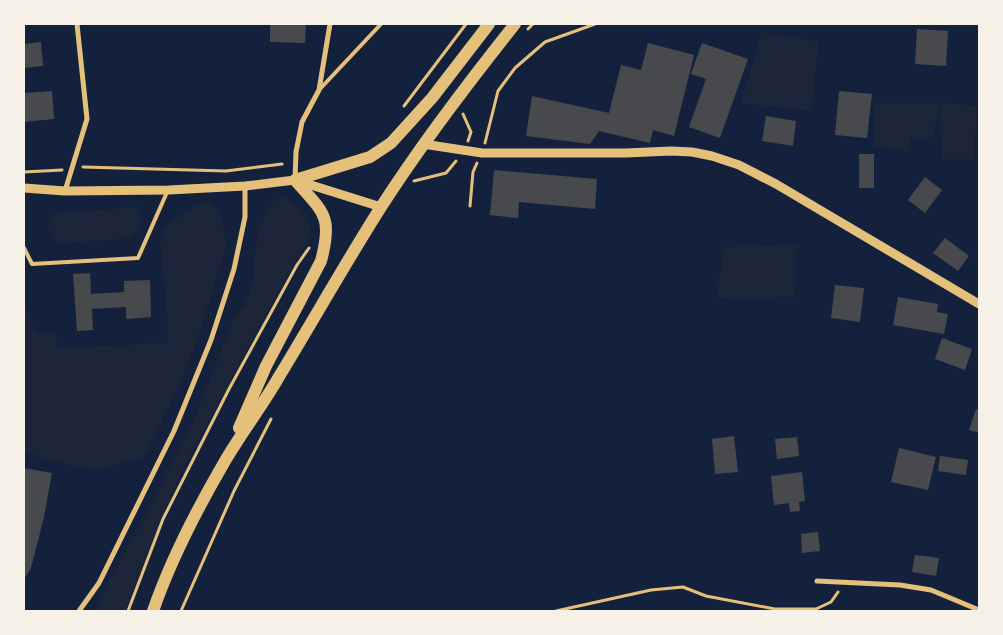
<svg xmlns="http://www.w3.org/2000/svg" width="1003" height="635" font-family="'Fira Sans',sans-serif">
<rect width="100%" height="100%" fill="#14213d"/>
<g fill="#1d2539">
<path d="M762 32 818 42 812 111 741 103Z"/>
<path d="M875 103H939L933 137 911 138 908 151 873 146Z"/>
<path d="M942 103 977 106 974 159H942L940 118Z"/>
<path d="M285 198C290 201 295 203 299 207 311 220 314 236 302 250L263 319 184 467 158 525 125 611H93L158 492 194 421 232 322 245 305 252 284 258 230 273 201Z"/>
<path d="M205 202 215 208 222 218 226 247 198 337 183 376 148 451C143 458 136 460 128 462 119 464 110 467 101 468 84 470 66 464 50 460 38 457 37 454 24 454V300L36 333H55L57 348 167 343 168 327 160 238C167 220 188 210 205 202Z"/>
<path d="M136 207 140 214V223L132 236 121 239 60 243 54 239 48 229 53 213Z"/>
<path d="M796 245 795 297 717 298 724 247Z"/>
</g>
<g fill="#48494c">
<path d="M270 24H306L305 43 270 42Z"/>
<path d="M917 29 948 31 946 66 915 64Z"/>
<path d="M41 42 43 66 24 68V44Z"/>
<path d="M648 43 694 55 674 136 653 130 650 143 599 131 590 144 526 136 532 96 609 113 621 65 641 70Z"/>
<path d="M702 43 748 59 720 138 689 127 706 79 691 74Z"/>
<path d="M52 91 54 119 24 122V93Z"/>
<path d="M839 91 872 94 867 138 835 135Z"/>
<path d="M766 116 796 121 793 146 762 141Z"/>
<rect x="859" y="154" width="15" height="34"/>
<path d="M494 170 597 179 595 209 519 202 518 218 490 215Z"/>
<path d="M925 177 942 190 925 213 908 200Z"/>
<path d="M945 238 969 256 958 271 933 253Z"/>
<path d="M90 273 91 294 124 292V281L150 280 151 317 126 319V307L92 309 93 330 77 331 73 274Z"/>
<path d="M835 285 864 288 860 322 831 318Z"/>
<path d="M898 297 938 304 937 312 948 314 944 334 893 325Z"/>
<path d="M942 338 972 349 965 370 935 359Z"/>
<path d="M976 409 979 410V433L969 430Z"/>
<path d="M734 436 738 472 715 474 712 439Z"/>
<path d="M797 437 799 456 777 459 775 439Z"/>
<path d="M899 448 936 457 928 490 891 482Z"/>
<path d="M940 456 968 460 966 475 938 471Z"/>
<path d="M24 468 52 473 44 517 31 568 24 579Z"/>
<path d="M802 472 805 501 799 502 800 511 790 512 789 503 774 505 771 476Z"/>
<path d="M818 532 820 551 802 553 801 534Z"/>
<path d="M915 555 939 558 936 576 912 572Z"/>
</g>
<g fill="none" stroke-linecap="round" stroke-linejoin="round">
<g stroke="#e5c07b" stroke-width="3">
<path d="M528 29 533 24"/>
<path d="M404 106 466 24"/>
<path d="M463 114 471 132 468 141"/>
<path d="M485 143 498 91 515 68 545 42 595 24"/>
<path d="M83 167 226 171 282 164"/>
<path d="M24 172 62 170"/>
<path d="M414 181 446 173 456 161"/>
<path d="M470 206 473 172 477 163"/>
<path d="M128 611 163 519 229 389 297 265 309 248"/>
<path d="M181 611 234 491 271 419"/>
<path d="M556 611 651 590 683 587 706 596 775 609H816L831 602 838 592"/>
</g>
<g stroke="#e5c07b" stroke-width="4">
<path d="M319 90 381 24"/>
<path d="M24 248 32 264 138 258 168 190"/>
</g>
<g stroke="#e5c07b" stroke-width="5">
<path d="M295 180 296 152 302 122 319 90 330 24"/>
<path d="M65 191 87 119 77 24"/>
<path d="M817 581 900 585 931 590 979 610"/>
<path d="M79 611 99 583 174 431 211 340 234 269 245 217V186"/>
</g>
<g stroke="#e5c07b" stroke-width="9">
<path d="M423 144 482 153H626L671 151 692 152 712 156 739 165 776 184 979 304"/>
<path d="M24 188 65 191 169 190 245 186 295 180 381 207"/>
</g>
<g stroke="#e5c07b" stroke-width="12">
<path d="M239 428 266 366 321 261C333 216 324 213 295 180L370 157 391 143 432 98 489 24"/>
<path d="M153 611C171 559 197 509 225 461 242 432 263 405 280 375 314 319 346 262 381 207 422 143 468 83 515 24"/>
</g>
</g>
<rect width="1003" height="635" fill="none" stroke="#f6f1e7" stroke-width="50"/>
</svg>
